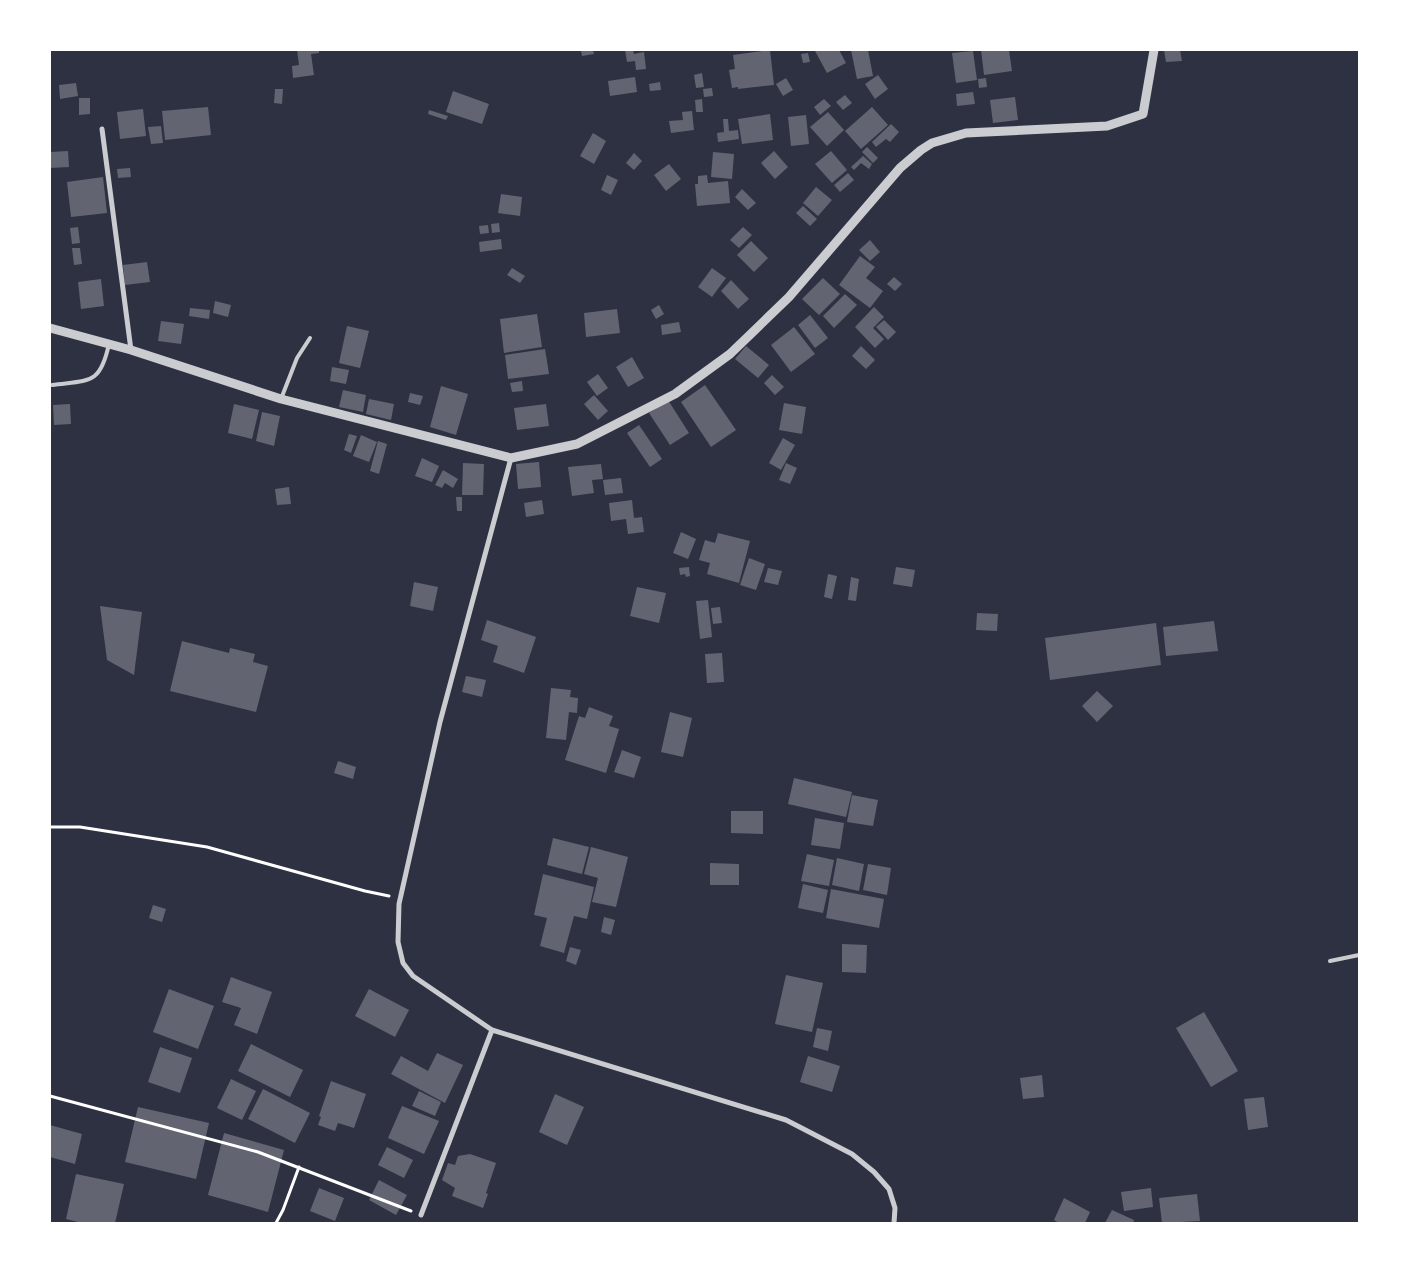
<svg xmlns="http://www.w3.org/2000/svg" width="1409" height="1273" font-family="Barlow,sans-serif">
<rect width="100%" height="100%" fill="#2d3142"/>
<g fill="#626471">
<path d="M297 50H319V53L311 54 314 75 293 78 292 66 299 65Z"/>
<path d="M581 50H593L594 54 582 56Z"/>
<path d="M625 50H633L634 54 644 52 646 69 636 70 635 61 627 62Z"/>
<path d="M770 50 774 85 738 89V87L732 88 729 70 735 69 733 55Z"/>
<path d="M817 50H839L846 63 827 73 815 51Z"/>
<path d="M851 50H868L873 76 857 79Z"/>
<path d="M981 50H1009L1012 71 984 75Z"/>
<path d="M1164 50H1180L1182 61 1166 62Z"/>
<path d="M973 51 977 80 956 83 952 53Z"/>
<path d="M808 53 810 62 803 63 801 54Z"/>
<path d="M702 73 704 87 696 88 694 75Z"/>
<path d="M878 75 888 89 875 99 865 84Z"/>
<path d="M635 77 637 92 610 96 608 81Z"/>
<path d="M786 78 793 90 783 96 776 84Z"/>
<path d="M986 78 987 87 979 88 978 79Z"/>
<path d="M660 82 661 90 650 91 649 84Z"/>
<path d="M76 83 78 96 60 99 59 85Z"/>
<path d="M712 88 713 96 704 97 703 89Z"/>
<path d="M275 89H283L282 104 274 103Z"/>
<path d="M453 91 489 104 482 124 446 112Z"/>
<path d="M973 92 975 104 957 106 956 94Z"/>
<path d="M845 95 852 103 843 110 836 102Z"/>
<path d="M1015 97 1018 120 993 123 990 100Z"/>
<path d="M79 98H90V114L79 115Z"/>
<path d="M702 99 703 112H696L695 100Z"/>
<path d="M824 99 831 106 820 115 814 107Z"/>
<path d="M208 107 211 135 165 140 162 111Z"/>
<path d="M872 107 888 125 861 149 845 131Z"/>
<path d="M143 109 146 136 120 139 117 112Z"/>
<path d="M429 110 448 116 446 120 428 114Z"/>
<path d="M692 111 694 130 671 133 669 121 683 120 682 112Z"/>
<path d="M828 112 844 130 827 146 810 127Z"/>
<path d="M770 114 773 140 742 144 738 119Z"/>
<path d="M806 115 809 144 791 146 788 117Z"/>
<path d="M723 119H728L729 131 738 130 739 139 718 142 717 133 724 132Z"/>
<path d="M891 124 899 132 890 142 886 139 876 147 872 142Z"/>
<path d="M161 126 163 143 151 144 148 127Z"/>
<path d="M593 133 606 141 594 164 580 156Z"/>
<path d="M867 147 878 158 873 163 862 152Z"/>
<path d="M68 151 69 167 50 168V152Z"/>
<path d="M774 151 788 167 775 179 761 163Z"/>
<path d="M831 151 847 170 832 183 815 164Z"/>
<path d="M713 152 734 154 732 179 711 177Z"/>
<path d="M634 153 642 161 634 170 626 163Z"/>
<path d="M863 156 872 164 869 169 861 163 854 170 851 167Z"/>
<path d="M669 164 681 179 666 191 654 175Z"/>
<path d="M130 168 131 177 118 178 117 169Z"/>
<path d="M848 173 854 180 840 192 834 185Z"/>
<path d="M607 175 618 180 611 195 601 190Z"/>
<path d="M707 175 708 183 728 181 730 203 697 206 695 184H698V176Z"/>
<path d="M103 177 107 213 71 217 67 182Z"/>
<path d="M816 187 832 200 818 216 803 203Z"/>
<path d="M742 189 756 203 748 210 735 197Z"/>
<path d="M501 194 522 197 520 216 498 213Z"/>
<path d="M803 206 817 219 810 226 796 213Z"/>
<path d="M499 223 500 232 492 233 491 224Z"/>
<path d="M488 225 489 233 480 234 479 226Z"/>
<path d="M78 227 80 243 72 244 70 228Z"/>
<path d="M743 227 752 235 739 248 730 240Z"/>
<path d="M501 239 502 249 480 252 479 242Z"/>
<path d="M870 240 880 252 870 261 859 250Z"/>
<path d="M751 241 768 258 754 272 737 255Z"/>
<path d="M72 248H80L82 264 74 265Z"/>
<path d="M860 256 875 267 866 278 883 291 870 308 839 285Z"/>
<path d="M147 262 150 282 125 285 123 265Z"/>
<path d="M512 268 525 276 520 283 507 275Z"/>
<path d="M712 268 726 278 712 297 698 287Z"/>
<path d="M894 277 902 284 895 291 887 284Z"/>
<path d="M823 278 840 294 819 315 802 299Z"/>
<path d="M101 279 104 306 81 309 78 282Z"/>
<path d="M731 280 749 299 738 309 721 291Z"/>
<path d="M845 294 857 305 834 328 823 316Z"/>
<path d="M215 301 231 305 228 317 213 313Z"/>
<path d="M659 305 664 314 656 319 651 310Z"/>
<path d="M874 307 884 317 873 328 884 339 875 348 855 327Z"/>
<path d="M190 308 210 310 209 319 189 316Z"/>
<path d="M617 309 620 333 586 337 584 313Z"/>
<path d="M537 314 542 347 504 353 500 319Z"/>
<path d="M810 315 828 338 815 348 798 325Z"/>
<path d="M884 320 896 332 888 340 876 327Z"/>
<path d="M161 321 184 324 181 344 158 341Z"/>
<path d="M679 322 681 332 662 335 661 325Z"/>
<path d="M347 326 369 331 360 368 339 363Z"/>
<path d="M794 327 815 354 791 372 771 345Z"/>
<path d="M746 346 769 365 758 378 735 359Z"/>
<path d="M861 346 875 360 866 369 852 356Z"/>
<path d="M545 349 549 374 508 379 505 355Z"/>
<path d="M632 357 644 378 628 387 616 367Z"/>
<path d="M332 367 349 370 346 384 330 381Z"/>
<path d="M598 374 608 388 597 396 587 382Z"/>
<path d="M772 375 784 387 775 395 764 383Z"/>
<path d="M522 381 523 391 512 392 510 383Z"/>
<path d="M705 385 736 430 711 447 681 402Z"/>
<path d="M441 386 468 394 456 435 430 427Z"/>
<path d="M343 390 366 395 363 412 339 407Z"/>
<path d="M410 393 423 396 420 405 408 402Z"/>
<path d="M594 395 608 411 598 420 584 404Z"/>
<path d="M369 399 394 404 391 420 366 414Z"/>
<path d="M668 400 689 433 670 445 649 413Z"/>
<path d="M784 403 806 407 802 434 779 430Z"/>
<path d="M70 404 71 424 54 425 53 405Z"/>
<path d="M234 404 259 410 252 439 228 433Z"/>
<path d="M546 404 549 426 517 430 514 408Z"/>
<path d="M262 412 280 416 274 446 256 441Z"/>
<path d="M639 425 662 459 650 467 627 433Z"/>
<path d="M349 434 357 436 351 453 344 450Z"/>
<path d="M361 435 377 442 369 462 353 456Z"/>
<path d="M783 438 795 445 781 470 769 463Z"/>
<path d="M378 441 387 444 379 474 370 471Z"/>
<path d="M422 458 439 466 432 482 415 476Z"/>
<path d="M539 462 541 487 518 489 516 464Z"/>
<path d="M463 463 484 464 483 495H462Z"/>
<path d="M786 463 797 468 790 484 779 480Z"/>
<path d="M601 464 603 479 592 480 594 493 572 496 568 467Z"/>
<path d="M443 470 458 479 453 488 445 483 442 488 435 485Z"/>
<path d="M621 478 623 493 605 495 603 480Z"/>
<path d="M289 487 291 504 277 505 275 489Z"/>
<path d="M456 497H462V511H457Z"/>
<path d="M542 500 544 514 526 517 524 503Z"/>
<path d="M632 500 634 518 642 517 644 532 628 534 626 519 611 521 609 503Z"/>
<path d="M681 532 696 539 688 559 673 553Z"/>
<path d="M718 533 750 541 739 583 707 574 710 563 699 560 705 540 715 543Z"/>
<path d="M749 558 765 564 756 590 740 585Z"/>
<path d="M689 567 690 576 686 577 685 574 680 575 679 568Z"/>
<path d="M896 567 915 570 912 587 893 584Z"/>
<path d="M768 568 782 571 778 585 764 582Z"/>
<path d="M828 574 837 576 832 599 824 597Z"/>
<path d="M851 577 859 579 856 601 848 600Z"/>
<path d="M414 582 438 587 433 611 410 606Z"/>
<path d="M637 587 666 593 659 623 630 616Z"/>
<path d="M708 600 712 637 700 639 696 601Z"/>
<path d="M100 606 142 612 134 675 107 660Z"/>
<path d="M720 607 722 623 713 624 711 608Z"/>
<path d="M977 613 998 614 997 631 976 630Z"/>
<path d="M487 620 536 637 524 673 493 662 498 646 481 640Z"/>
<path d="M1214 621 1218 651 1166 656 1163 627Z"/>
<path d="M1156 623 1161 665 1050 680 1045 638Z"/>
<path d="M182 641 229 653 230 648 255 654 253 662 268 666 256 712 170 691Z"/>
<path d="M722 653 724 682 707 683 705 654Z"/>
<path d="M466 676 486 680 482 697 462 692Z"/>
<path d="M551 688 571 690 570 697 578 698 577 713 569 712 566 740 546 738Z"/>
<path d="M1097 691 1113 706 1097 722 1082 706Z"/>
<path d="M589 707 613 716 609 726 619 729 606 773 565 760 579 716 585 718Z"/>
<path d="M670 712 692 718 683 757 661 752Z"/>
<path d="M622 750 641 757 634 778 614 772Z"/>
<path d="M338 761 356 767 353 779 334 773Z"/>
<path d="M794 778 852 792 846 817 788 804Z"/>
<path d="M852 795 878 800 873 826 847 822Z"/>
<path d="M731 811H763V834L731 833Z"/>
<path d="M815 818 844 823 840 849 811 845Z"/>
<path d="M553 838 589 847 582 874 547 865Z"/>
<path d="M591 847 628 857 616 907 592 902 598 878 584 874Z"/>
<path d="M807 854 834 860 829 886 801 881Z"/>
<path d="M837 858 864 864 859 891 832 885Z"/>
<path d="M710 863 739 864V885H710Z"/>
<path d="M868 864 891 868 887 895 863 890Z"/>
<path d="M543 874 594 887 587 919 574 916 564 953 540 946 547 918 534 915Z"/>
<path d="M803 884 828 890 823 913 798 908Z"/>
<path d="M831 889 884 899 879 928 826 918Z"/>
<path d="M153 905 166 909 162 922 149 918Z"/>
<path d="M604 917 615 920 611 935 601 932Z"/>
<path d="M842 944 867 945 866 973 842 972Z"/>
<path d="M570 947 581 950 576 965 566 961Z"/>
<path d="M786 975 823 983 812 1032 775 1024Z"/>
<path d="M231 977 272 992 257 1034 234 1025 241 1008 222 1002Z"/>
<path d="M169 989 214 1006 198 1049 153 1032Z"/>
<path d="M369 989 409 1010 395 1037 355 1016Z"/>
<path d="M1204 1012 1238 1071 1211 1087 1176 1028Z"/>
<path d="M817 1028 832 1031 828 1051 813 1047Z"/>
<path d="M251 1044 303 1070 290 1097 238 1071Z"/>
<path d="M160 1047 192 1058 180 1093 148 1082Z"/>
<path d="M437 1053 463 1065 445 1103 391 1074 401 1056 428 1071Z"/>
<path d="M808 1056 840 1066 832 1092 800 1082Z"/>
<path d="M1042 1075 1044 1097 1023 1099 1020 1078Z"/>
<path d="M231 1079 256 1091 242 1120 217 1108Z"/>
<path d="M331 1081 366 1094 354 1128 338 1123 335 1131 318 1125 321 1117 319 1116Z"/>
<path d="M263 1089 310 1113 295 1143 248 1119Z"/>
<path d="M419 1091 441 1102 435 1116 412 1106Z"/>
<path d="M555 1094 584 1107 567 1145 539 1132Z"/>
<path d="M1264 1097 1268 1127 1248 1130 1244 1099Z"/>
<path d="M402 1106 439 1121 424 1154 388 1138Z"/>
<path d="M138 1107 209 1123 196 1179 125 1162Z"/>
<path d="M50 1125 82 1134 75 1164 50 1157Z"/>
<path d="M224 1133 284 1150 268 1212 208 1195Z"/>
<path d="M387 1147 413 1160 404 1178 378 1165Z"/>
<path d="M470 1154 496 1163 486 1193 488 1194 483 1208 452 1196 455 1188 442 1180 448 1163 455 1165 458 1156Z"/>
<path d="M76 1174 124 1184 115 1223H82L66 1219Z"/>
<path d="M379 1180 407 1195 396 1215 369 1200Z"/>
<path d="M319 1188 344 1198 335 1221 310 1211Z"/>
<path d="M1151 1188 1153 1207 1124 1211 1121 1192Z"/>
<path d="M1197 1194 1200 1221 1162 1223 1159 1198Z"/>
<path d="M1064 1198 1090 1212 1085 1223H1059L1054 1220Z"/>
<path d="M1112 1210 1134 1220 1133 1223H1105Z"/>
</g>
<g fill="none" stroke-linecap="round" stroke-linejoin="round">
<g stroke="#fff" stroke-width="3">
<path d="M50 827H80L207 847 365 891 389 896"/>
<path d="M50 1096 258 1152 411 1211"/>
<path d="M276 1223 283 1210 299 1167"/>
</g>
<g stroke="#caccd0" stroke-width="4">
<path d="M52 385C90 380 100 385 109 344"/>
<path d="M281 399 297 358 310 338"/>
<path d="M1330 961 1359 955"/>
</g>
<g stroke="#caccd0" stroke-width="5">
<path d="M102 129 131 350"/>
<path d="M511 458 440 722 399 904 398 942 403 963 413 976 492 1030 786 1120 852 1154 874 1172 889 1189 895 1208 894 1223"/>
<path d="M421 1215 492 1030"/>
</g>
<path stroke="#caccd0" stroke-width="9" d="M50 328 131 350 281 399 511 458 577 444 675 394 730 354 789 297 900 168 921 150 932 143 966 133 1107 126 1143 114 1154 50"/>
</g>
<rect width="1409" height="1273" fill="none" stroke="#ffffff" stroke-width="102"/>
</svg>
